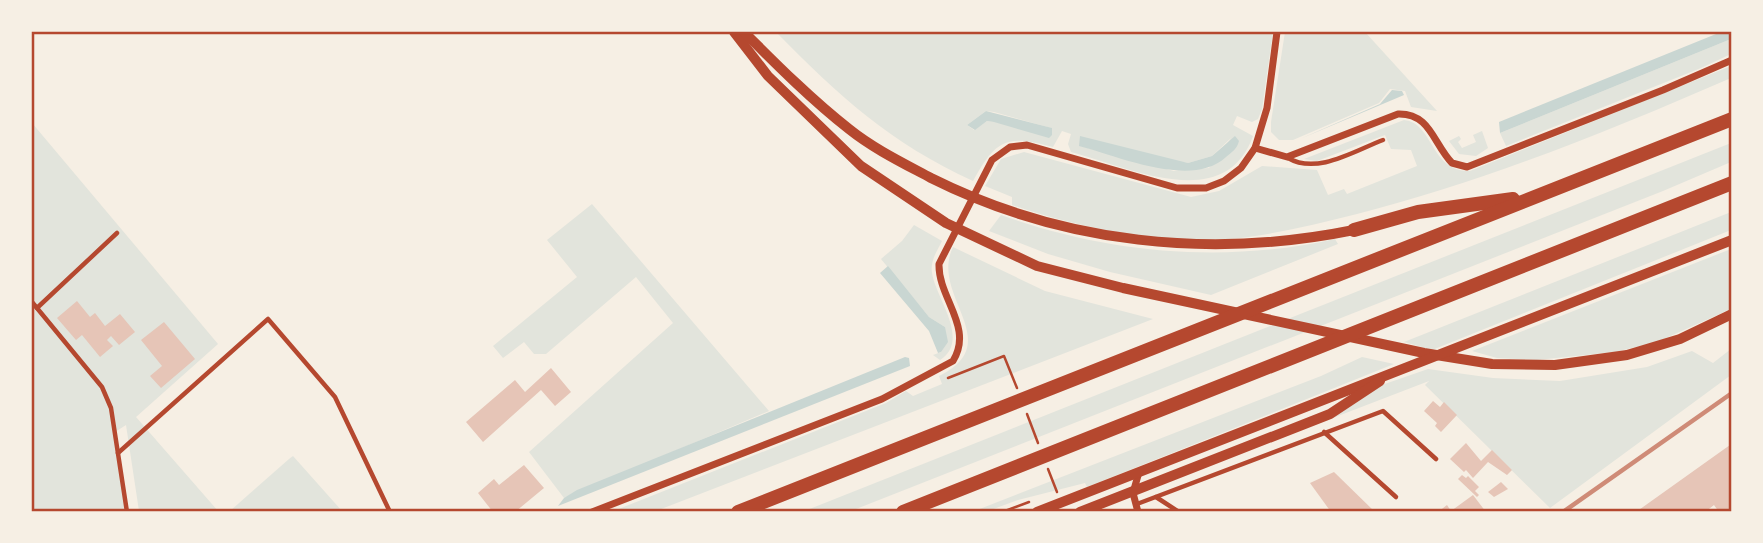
<svg xmlns="http://www.w3.org/2000/svg" width="1763" height="543" font-family="'Libre Baskerville',serif">
<rect width="100%" height="100%" fill="#f6efe4"/>
<g fill="#e2e4dc" fill-rule="evenodd">
<path d="M776 32H1273L1262 109 1258 119 1252 122 1237 116 1233 125 1253 136C1225 215 1128 167 1071 152L1068 144 1071 134 1062 131 1053 147C1007 134 996 139 973 181 890 143 839 96 776 32ZM986 111 994 112 1051 128 987 121 974 130 967 125ZM1231 138 1209 168 1174 171 1080 146 1188 163 1212 156Z"/>
<path d="M1285 32H1365L1437 111 1411 107 1405 91 1390 89 1379 103 1293 140H1279L1271 132V122Z"/>
<path d="M1731 39V54L1701 68 1506 146 1500 133Z"/>
<path d="M1731 66V78C1609 131 1486 181 1357 214 1308 226 1255 240 1205 240 1139 240 1074 226 1012 205V197L985 186 1001 159 1024 152 1191 197 1219 191 1262 166 1317 170 1328 195 1344 189 1347 194 1417 166 1411 150 1391 149 1385 135 1317 161 1304 159 1404 120C1434 123 1430 172 1470 171Z"/>
<path d="M32 123 218 344 136 417 218 511H139L126 425 115 432 127 511H32Z"/>
<path d="M1482 131 1488 148 1476 156 1459 154 1449 141 1459 136 1461 139 1458 142 1462 148 1476 142 1473 135Z"/>
<path d="M1731 143V162L1663 191 851 511 802 512Z"/>
<path d="M592 204 769 411 564 498 529 452 673 323 636 277 546 354H534L524 342 503 358 493 346 577 277 547 240Z"/>
<path d="M1731 212V230L1432 350 1404 342Z"/>
<path d="M1001 215C1107 253 1224 264 1335 239L1338 244 1211 295 1110 272 1048 254 989 231Z"/>
<path d="M914 225 942 241C937 251 930 261 932 273 936 299 971 340 940 360L933 355 941 352 945 327 929 317 881 259 902 241Z"/>
<path d="M953 247 1045 291 1153 319 656 511 611 512 886 403 906 391 913 396 942 384 939 376C1008 342 929 296 953 247Z"/>
<path d="M1731 249V309L1657 342 1615 352 1537 360 1497 358 1472 351Z"/>
<path d="M1731 349V375L1550 508 1425 385 1429 381 1312 426 1379 386 1428 369 1493 378 1560 381 1647 367 1692 351 1713 363Z"/>
<path d="M1362 357 1394 364 1087 487 1085 483 1018 500 988 511 972 512 1321 376Z"/>
<path d="M293 456 342 511H230L289 459Z"/>
</g>
<g fill="#c9d6d2">
<path d="M1721 32H1731V39L1500 133 1499 122Z"/>
<path d="M1392 90 1402 91 1404 95 1300 139 1380 104Z"/>
<path d="M986 111 1052 128V135L1049 138 994 122 987 121 975 130 967 125Z"/>
<path d="M1080 136 1188 163 1212 156 1235 136 1239 141C1237 149 1232 152 1226 157 1192 189 1118 156 1079 146Z"/>
<path d="M888 266 929 317 945 327 948 342 941 352 938 353 929 331 880 273Z"/>
<path d="M905 357 909 358 910 366 558 506 564 498 577 490Z"/>
</g>
<g fill="#e6c5b7">
<path d="M77 301 90 317 95 313 105 326 120 314 135 332 119 345 111 336 107 340 113 346 100 357 82 335 76 340 57 318Z"/>
<path d="M164 322 195 359 161 388 150 376 162 366 141 340Z"/>
<path d="M551 368 571 392 555 406 541 390 483 442 466 422 515 380 525 392Z"/>
<path d="M1433 401 1440 407 1444 402 1457 415 1441 432 1435 426 1437 423 1424 411Z"/>
<path d="M1466 443 1481 461 1492 450 1512 470 1507 475 1488 462 1473 478 1466 470 1464 472 1450 459Z"/>
<path d="M1730 445 1732 512H1719L1714 505 1705 512H1636Z"/>
<path d="M524 465 544 488 515 512H493L478 493 494 479 499 485Z"/>
<path d="M1334 472 1375 512H1331L1310 483Z"/>
<path d="M1462 475 1466 478 1468 476 1479 487 1475 491 1479 495 1477 497 1458 479Z"/>
<path d="M1501 482 1508 489 1494 497 1488 492Z"/>
<path d="M1473 495 1486 512H1438L1447 505 1451 511Z"/>
</g>
<g fill="none" stroke-linecap="round" stroke-linejoin="round">
<g stroke="#b5482f" stroke-width="2.5">
<path d="M948 378 1004 356 1017 388"/>
<path d="M1027 414 1038 443"/>
<path d="M1048 469 1057 492"/>
<path d="M1002 512 1029 502"/>
</g>
<g stroke="#b5482f" stroke-width="4.5">
<path d="M1288 158C1317 175 1354 151 1383 140"/>
<path d="M32 302 102 387 111 408 127 512"/>
<path d="M37 308 117 233"/>
<path d="M1324 432 1396 497"/>
<path d="M118 453 268 319 335 397 390 512"/>
<path d="M1156 497 1179 512"/>
<path d="M1137 504 1383 411 1436 459"/>
</g>
<g stroke="#b5482f" stroke-width="7">
<path d="M1255 148 1287 157 1398 114C1430 113 1433 143 1452 163L1467 167 1663 90 1732 60"/>
<path d="M592 512 882 399 953 361C974 327 938 298 939 264L992 160 1010 147 1027 145 1177 188H1206L1224 181 1241 168 1255 148 1267 108 1277 32"/>
<path d="M1138 512 1133 493 1139 472"/>
</g>
<g stroke="#b5482f" stroke-width="10">
<path d="M734 32 768 76 861 166 946 223 1037 266 1123 288 1424 353 1492 364 1555 365 1627 355 1680 339 1732 314"/>
<path d="M744 32C777 65 812 100 849 129 874 149 903 163 931 178 1063 244 1211 259 1354 230"/>
<path d="M1037 512 1732 240"/>
<path d="M1080 512 1330 414 1380 381"/>
</g>
<g stroke="#b5482f" stroke-width="14">
<path d="M1354 230 1418 212 1513 199"/>
<path d="M738 512 1732 119"/>
<path d="M903 512 1732 183"/>
</g>
<path stroke="#cf8b77" stroke-width="4.5" d="M1563 512 1732 393"/>
</g>
<rect width="1763" height="543" fill="none" stroke="#f6efe4" stroke-width="66"/>
<rect x="33" y="33" width="1697" height="477" fill="none" stroke="#b5482f" stroke-width="2.5"/>
</svg>
